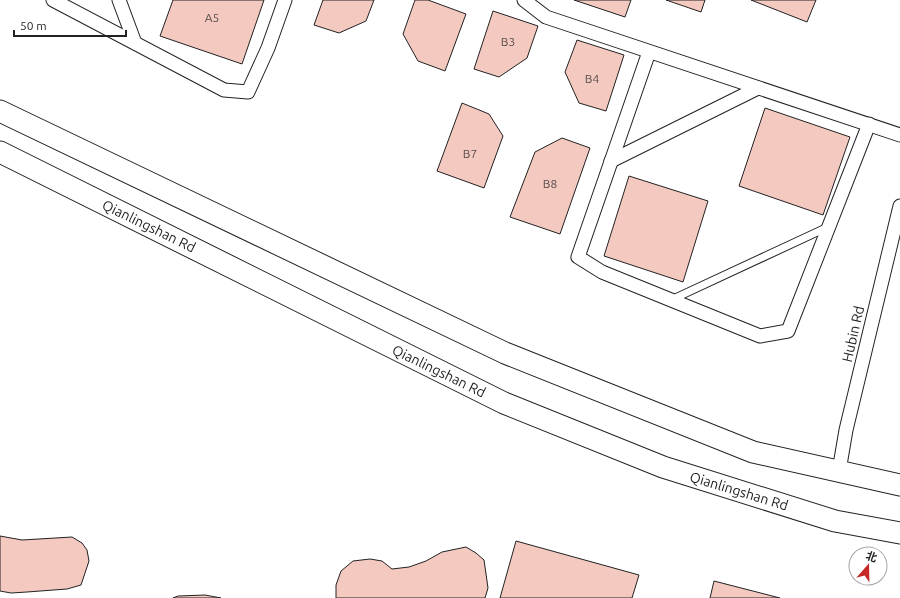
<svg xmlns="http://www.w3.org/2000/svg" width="900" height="598" font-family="Ubuntu,'Noto Sans SC',sans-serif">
<rect width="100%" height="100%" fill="#fff"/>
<g fill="#f3c9c0" stroke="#222">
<path d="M173 0H264L242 64 160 36Z"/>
<path d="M323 0H374L366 21 339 33 314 25Z"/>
<path d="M415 0H428L466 14 445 71 418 61 403 34Z"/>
<path d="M574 0H631L625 17Z"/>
<path d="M666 0H705L701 12Z"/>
<path d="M751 0H816L807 22Z"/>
<path d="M493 11 538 26 527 58 499 77 474 69Z"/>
<path d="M577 40 624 55 606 111 579 103 565 72Z"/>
<path d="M462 103 489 114 503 136 484 188 437 171Z"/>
<path d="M765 108 850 137 823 215 739 186Z"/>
<path d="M562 138 590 148 560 234 510 217 535 152Z"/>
<path d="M629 176 708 201 683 282 604 256Z"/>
<path d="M0 536 22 540 72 537 82 543 87 550 89 561 81 585 67 589 27 592 11 593 0 591Z"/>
<path d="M516 541 639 575 632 598H500Z"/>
<path d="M466 547 476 553 484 560 488 588 485 598H336V585L341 571 353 561 370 559 382 561 392 569 409 567 426 561 442 552Z"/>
<path d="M714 581 780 598H710Z"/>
<path d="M205 595 221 598H173L178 596Z"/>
</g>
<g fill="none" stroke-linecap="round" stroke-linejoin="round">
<defs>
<path id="service" d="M671 300 828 227"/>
<g id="minor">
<path d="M53 0 224 90 248 92 268 48 285 0"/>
<path d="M119 0 135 43"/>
<path d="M524 0 546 17 900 135"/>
<path d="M649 52 578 257 602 272 760 336 788 331 869 124"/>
<path d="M611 161 758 88"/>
<path d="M839 471 846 430 900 206"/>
</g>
<g id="primary">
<path d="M0 111 505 353 753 452 900 485"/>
<path d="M0 152 504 403 663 467 835 521 900 533"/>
</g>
</defs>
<use href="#service" stroke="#222" stroke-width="9"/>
<use href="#minor" stroke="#222" stroke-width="15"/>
<use href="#primary" stroke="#222" stroke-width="23"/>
<use href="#service" stroke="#fff" stroke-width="7"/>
<use href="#minor" stroke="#fff" stroke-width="13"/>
<use href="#primary" stroke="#fff" stroke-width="21"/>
</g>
<g text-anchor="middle" stroke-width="3" stroke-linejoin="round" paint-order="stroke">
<g font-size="12" fill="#564c4a">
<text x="212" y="22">A5</text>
<text x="508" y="46">B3</text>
<text x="592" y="83">B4</text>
<text x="470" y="158">B7</text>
<text x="550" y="188">B8</text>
</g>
<g font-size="14" fill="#222" stroke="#fff">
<text transform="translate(149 226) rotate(26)" y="5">Qianlingshan Rd</text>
<text transform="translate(853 334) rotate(-77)" y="5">Hubin Rd</text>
<text transform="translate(439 371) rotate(26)" y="5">Qianlingshan Rd</text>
<text transform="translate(739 491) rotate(17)" y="5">Qianlingshan Rd</text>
</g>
</g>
<g transform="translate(868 566) rotate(20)"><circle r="19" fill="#ffffff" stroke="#a7a7a7"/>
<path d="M0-3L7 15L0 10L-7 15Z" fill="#c62828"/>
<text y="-6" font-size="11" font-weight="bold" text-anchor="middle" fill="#222222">北</text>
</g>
<path d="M14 30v6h112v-6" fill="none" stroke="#222222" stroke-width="2"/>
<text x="20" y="30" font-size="12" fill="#222222" stroke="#ffffff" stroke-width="3" paint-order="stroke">50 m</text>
</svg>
